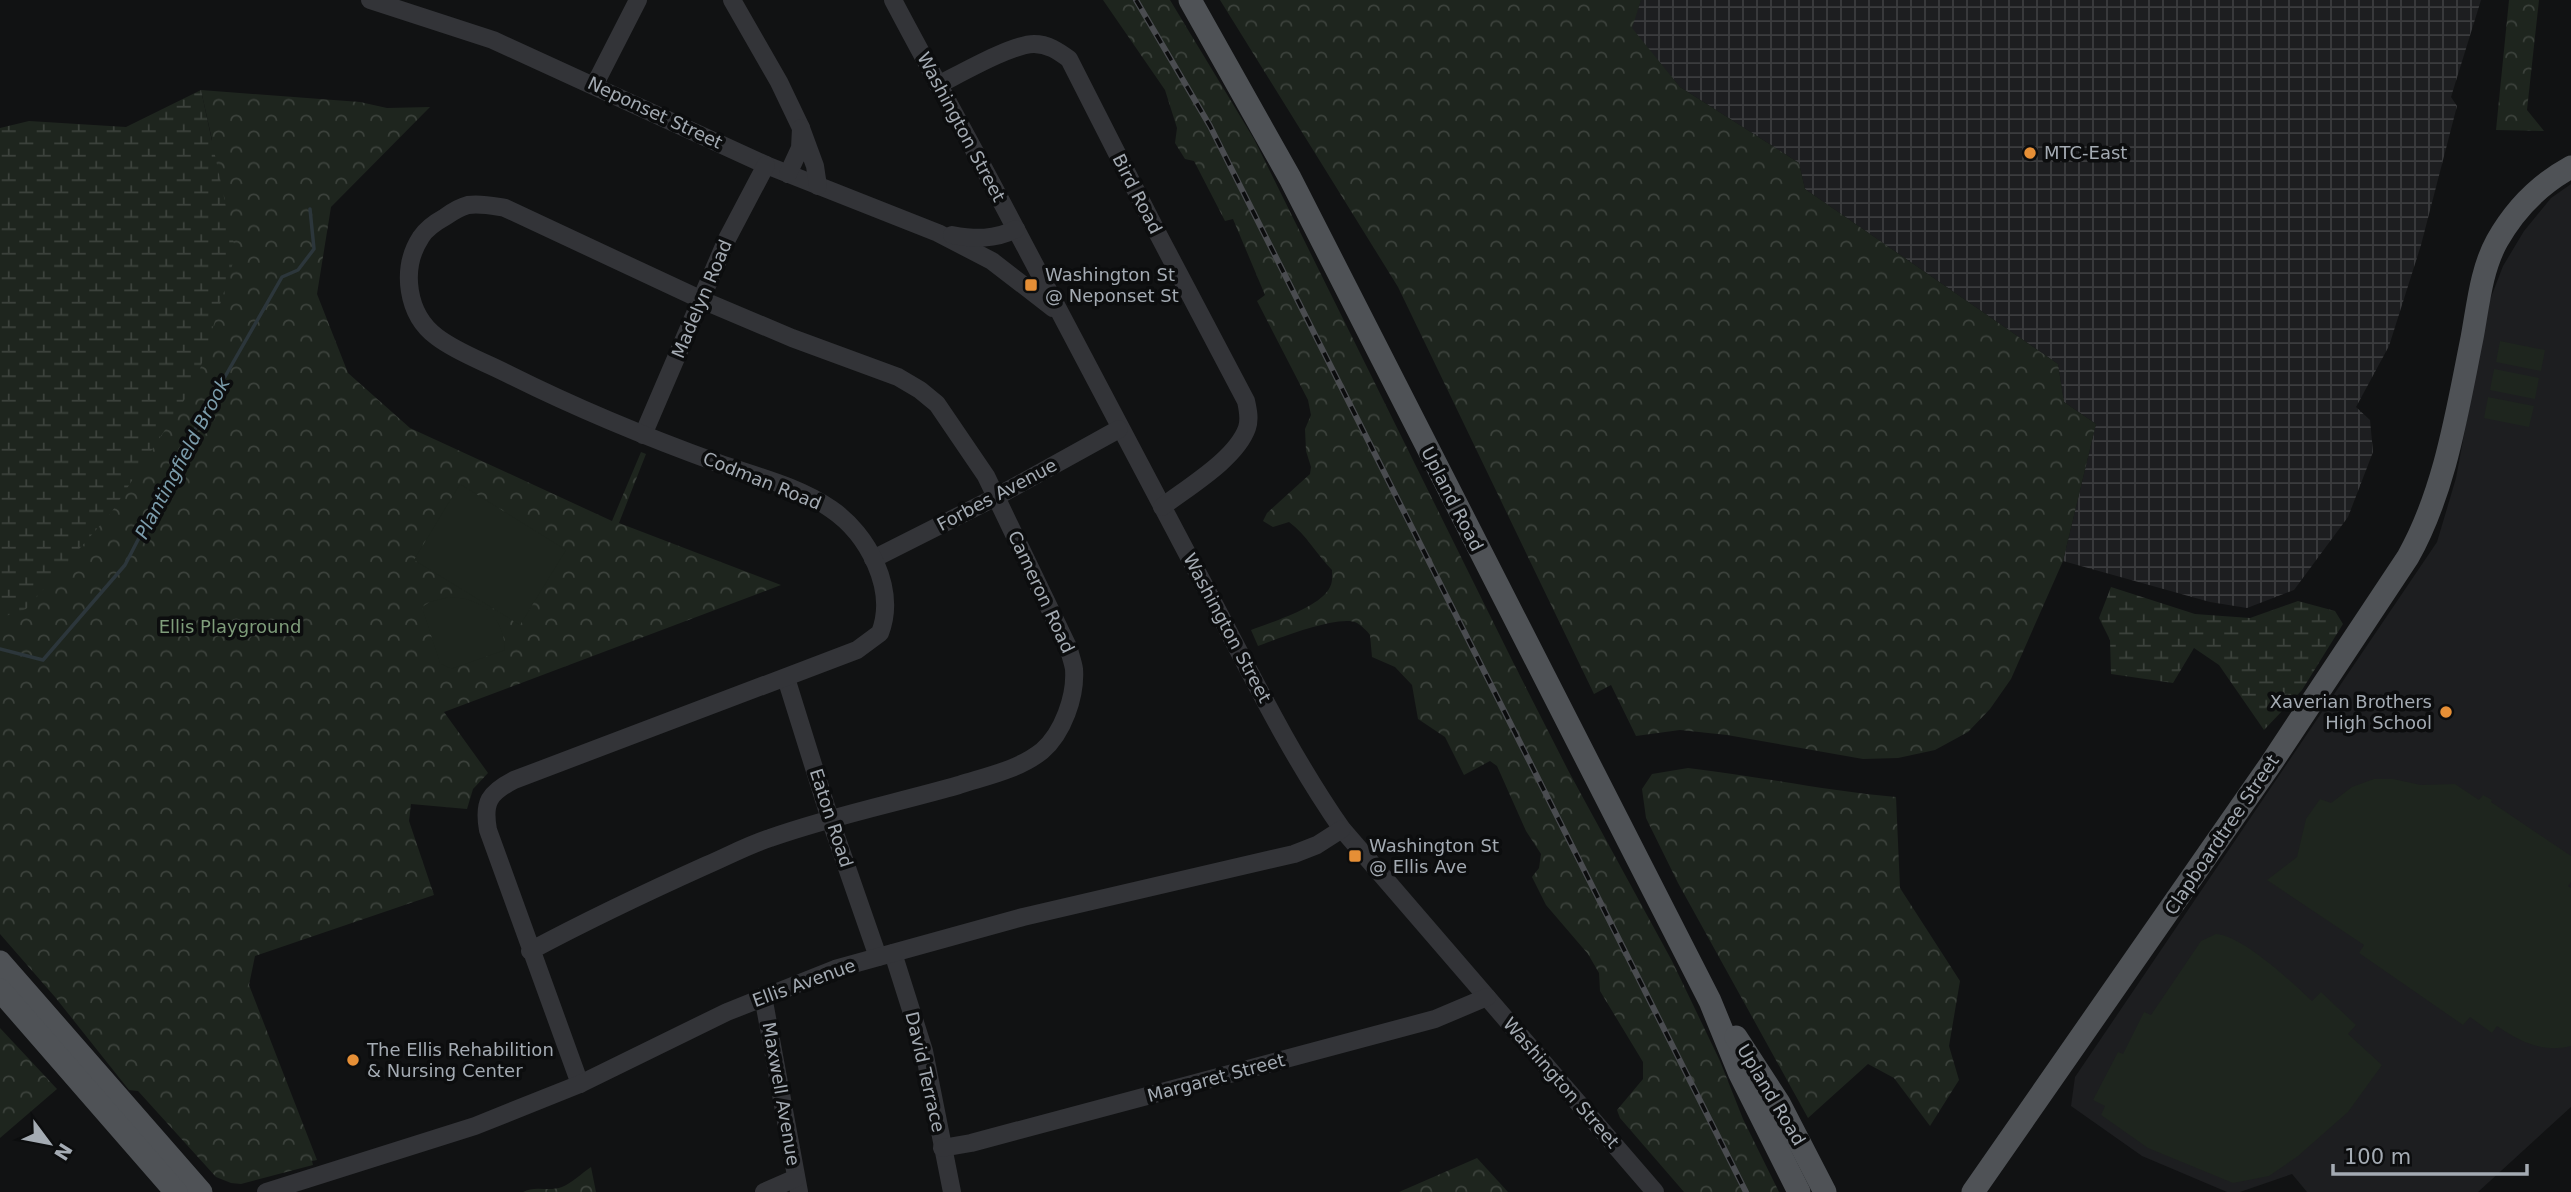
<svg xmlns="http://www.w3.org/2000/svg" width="2571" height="1192" font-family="'DejaVu Sans',sans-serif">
<defs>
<pattern id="industrial-grid" width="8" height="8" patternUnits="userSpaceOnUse" patternTransform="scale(1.75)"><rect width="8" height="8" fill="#1d1e20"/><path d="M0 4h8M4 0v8" fill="none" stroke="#3b3c3e"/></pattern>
<pattern id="forest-crowns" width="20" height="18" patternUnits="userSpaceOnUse" patternTransform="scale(1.75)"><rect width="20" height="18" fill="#1e251e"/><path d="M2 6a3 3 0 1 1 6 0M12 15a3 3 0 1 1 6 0" fill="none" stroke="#3c423c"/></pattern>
<pattern id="wetland-marsh" width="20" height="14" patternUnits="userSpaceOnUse" patternTransform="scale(1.75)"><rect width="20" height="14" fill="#1e251e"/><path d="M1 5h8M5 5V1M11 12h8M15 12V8" fill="none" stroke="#3c423c"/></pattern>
</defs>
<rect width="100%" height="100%" fill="#111213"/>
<path fill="#1d1e20" d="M2571 184V1107L2478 1192H2307L2292 1174 2240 1192H2227L2142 1156 2071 1106 2075 1077 2437 542 2456 478 2488 305 2503 266 2524 231 2551 198Z"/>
<path fill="url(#industrial-grid)" d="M1641 0H2481L2451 97 2457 106 2421 245 2389 346 2356 407 2370 420 2373 452 2348 517 2294 590 2247 608 2210 602 2063 561 2096 424 2064 402 2058 364 1805 189 1799 163 1680 87 1631 28Z"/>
<g fill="url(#forest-crowns)">
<path d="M1103 0H1170L1254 139 1514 664 1569 772 1672 961 1720 1061 1743 1119 1779 1192H1684L1620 1118 1617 1110 1643 1079V1062L1600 991 1599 973 1588 954 1546 905 1532 877 1539 868 1541 854 1526 831 1497 766 1490 761 1464 775 1445 737 1418 719 1412 685 1395 667 1372 657 1370 635C1367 631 1362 626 1357 623 1340 614 1277 639 1258 646L1251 630C1272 622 1321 607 1330 587 1333 582 1332 574 1332 570 1317 555 1306 534 1289 522L1273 527 1263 521 1267 513 1310 474 1311 467 1306 451 1305 429 1311 415 1308 400 1257 301 1265 295 1233 219 1225 221 1194 161 1185 159 1175 143 1177 128 1165 90Z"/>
<path d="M1220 0H1641L1632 28 1680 87 1799 163 1805 189 2058 364 2064 402 2096 424 2063 561 2011 679 1990 709 1968 732 1935 750 1898 758 1863 759 1727 735 1680 730 1636 736 1611 685 1594 694 1398 287Z"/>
<path d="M2509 0H2539L2527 110 2544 131 2496 130Z"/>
<path d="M201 90 360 102 387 108 430 107 331 207 317 294 348 373 410 428 612 521 641 452 646 454 619 523 781 585 444 712 488 773 473 789 467 809 411 804 409 821 434 895 255 956 249 985 317 1160 312 1161 313 1165 241 1184 231 1183 216 1177 138 1091 129 1090 55 997 0 934V452L212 140Z"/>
<path d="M1688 768C1758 776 1826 791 1896 797L1900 888 1960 981 1949 1046 1959 1080 1930 1126 1894 1078 1868 1064 1808 1118 1678 883 1646 818 1642 789 1652 774Z"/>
<path d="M0 1028 57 1089 0 1138Z"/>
<path d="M1477 1158 1508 1192H1399Z"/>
<path d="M591 1167 596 1192H523C535 1185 549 1192 562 1187 572 1183 582 1173 591 1167Z"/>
</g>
<g fill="url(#wetland-marsh)">
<path d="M201 90 236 253 196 382 111 513 26 609 0 618V128L29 121 126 127Z"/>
<path d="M2111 587 2195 614 2250 618 2298 601 2335 611 2343 624 2302 690 2264 730 2219 665 2194 648 2173 683 2111 674 2110 640 2099 618Z"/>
</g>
<g fill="#1e251e">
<path d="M2500 341 2545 350 2541 371 2496 362Z"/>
<path d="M2494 369 2539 378 2535 399 2490 390Z"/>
<path d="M2488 397 2534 406 2529 427 2484 418Z"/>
<path d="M460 484 566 550 520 625 414 560Z"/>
<path d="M449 597C481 597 504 617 505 650L451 669 440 663 422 607 430 602Z"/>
<path d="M2374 779H2393L2421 785 2455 784 2479 800 2483 795 2492 800 2491 802 2571 856V882L2568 886 2571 888V1046C2542 1053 2521 1042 2497 1026L2492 1033 2470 1017 2463 1025 2359 953 2364 945 2267 880 2297 857 2306 819 2320 799 2331 803 2352 787Z"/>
<path d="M2216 934C2242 935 2293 983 2312 1001L2321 992 2356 1025 2348 1034 2382 1065 2348 1112 2298 1156 2269 1176 2233 1183 2148 1148 2101 1115 2105 1106 2093 1100 2118 1052 2123 1054 2144 1012 2151 1015 2201 941Z"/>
</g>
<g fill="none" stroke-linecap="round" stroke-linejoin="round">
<path stroke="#2c363b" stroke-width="3.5" d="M0 649 43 660 125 565 199 422 282 277 298 270 314 249 310 209"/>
<g stroke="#333438" stroke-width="18">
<path d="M370 0 493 40 766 165 938 233 992 261 1053 308"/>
<path d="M732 0 779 82 801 128"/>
<path d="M893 0C925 61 959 121 991 182 1058 307 1122 432 1189 557 1239 648 1282 743 1342 829L1655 1192"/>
<path d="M595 84 638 0"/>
<path d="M938 85C960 74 1012 44 1034 44 1048 44 1058 51 1069 59L1159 236 1246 401C1248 410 1250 419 1247 428 1236 459 1188 487 1162 507"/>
<path d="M788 174 800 148 801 128 815 166 818 186"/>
<path d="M952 235C974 239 995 240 1016 229"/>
<path d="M643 435 727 239 766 165"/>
<path d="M873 559 996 497 1119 429"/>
<path d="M786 678 830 819 878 957"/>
<path d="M530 951C588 920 647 892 707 865 728 856 748 845 770 838 832 816 896 803 959 785 987 776 1018 770 1042 751 1063 733 1076 696 1074 669 1073 662 1070 655 1069 649L986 476 937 404 920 390 898 377 792 338 702 300 505 208C493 206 481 203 468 205 460 207 452 212 445 217 436 222 426 229 421 237 400 269 407 315 437 337 458 353 485 362 508 374 576 408 646 437 718 463 755 476 798 486 831 509 868 534 897 589 880 633L857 650 514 780C489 793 483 802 488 830L580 1084"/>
<path d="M893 953 924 1051 952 1192"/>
<path d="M763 996 799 1192"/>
<path d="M942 1148 971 1143 1435 1019 1487 997"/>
<path d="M266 1192 475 1126 580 1084 727 1012 835 969 1023 917 1294 854 1317 845 1342 829"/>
<path d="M764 1192 796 1178"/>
</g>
<g stroke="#4f5256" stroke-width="23">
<path d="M1190 0 1290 178 1710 1001 1739 1072 1799 1192"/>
<path d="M0 962 201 1192"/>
<path d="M0 990 176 1192"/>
<path d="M1736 1037 1779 1103 1825 1192"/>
<path d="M1973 1192 2270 765 2408 557C2445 491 2457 412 2472 338 2478 306 2481 270 2497 241 2515 209 2540 184 2571 167"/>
</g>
<defs>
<path id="rail" d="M1136 0 1210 126 1746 1192"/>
</defs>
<use href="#rail" stroke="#4a4c50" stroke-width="6"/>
<use href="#rail" stroke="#0c0d0e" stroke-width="3.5" stroke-dasharray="10" stroke-linecap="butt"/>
</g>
<g fill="#e68f36" stroke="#0c0d0e" stroke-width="2.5">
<circle cx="2030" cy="153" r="7"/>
<rect x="1024" y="278" width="14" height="14" rx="3.5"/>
<circle cx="2446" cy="712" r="7"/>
<rect x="1348" y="849" width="14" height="14" rx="3.5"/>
<circle cx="353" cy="1060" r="7"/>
</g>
<g text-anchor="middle" stroke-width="7" stroke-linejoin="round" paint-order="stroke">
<g font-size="18" fill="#a4abb3" stroke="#0c0d0e">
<text transform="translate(655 113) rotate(25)" y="6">Neponset Street</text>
<text transform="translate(961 127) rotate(62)" y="6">Washington Street</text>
<text transform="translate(1137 194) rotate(63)" y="6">Bird Road</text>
<text transform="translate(702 299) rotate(-67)" y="6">Madelyn Road</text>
<text transform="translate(762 481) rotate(22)" y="6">Codman Road</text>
<text transform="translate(997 495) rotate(-28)" y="6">Forbes Avenue</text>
<text transform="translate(1452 499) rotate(63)" y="6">Upland Road</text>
<text transform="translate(1041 592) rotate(65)" y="6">Cameron Road</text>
<text transform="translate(1227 628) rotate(62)" y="6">Washington Street</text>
<text transform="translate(831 818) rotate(72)" y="6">Eaton Road</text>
<text transform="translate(2222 835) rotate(-56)" y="6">Clapboardtree Street</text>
<text transform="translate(804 983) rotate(-20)" y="6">Ellis Avenue</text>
<text transform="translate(925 1072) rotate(77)" y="6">David Terrace</text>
<text transform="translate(1216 1078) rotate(-15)" y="6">Margaret Street</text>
<text transform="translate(1561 1083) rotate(49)" y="6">Washington Street</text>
<text transform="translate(781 1094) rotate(80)" y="6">Maxwell Avenue</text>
<text transform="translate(1771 1095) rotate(59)" y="6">Upland Road</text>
</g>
<g font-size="18" fill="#a4abb3" stroke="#0c0d0e" text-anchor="start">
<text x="2044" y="159">MTC-East</text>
<text x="1045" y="281">Washington St<tspan x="1045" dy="21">@ Neponset St</tspan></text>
<text x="2432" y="708" text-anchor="end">Xaverian Brothers<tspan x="2432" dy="21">High School</tspan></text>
<text x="1369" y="852">Washington St<tspan x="1369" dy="21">@ Ellis Ave</tspan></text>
<text x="367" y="1056">The Ellis Rehabilition<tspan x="367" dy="21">&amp; Nursing Center</tspan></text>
</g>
<g font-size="18" fill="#7f9d7b" stroke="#0c0d0e">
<text x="230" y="633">Ellis Playground</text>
</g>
<g font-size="19" font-style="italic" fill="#7c9dac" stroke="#0c0d0e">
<text transform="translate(182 458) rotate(-62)" y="7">Plantingfield Brook</text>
</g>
</g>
<g transform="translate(49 1143) rotate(122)" stroke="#0c0d0e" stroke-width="5" paint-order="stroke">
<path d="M0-5L12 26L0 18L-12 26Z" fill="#a4abb3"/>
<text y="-10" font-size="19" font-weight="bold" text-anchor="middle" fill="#a4abb3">N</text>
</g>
<path d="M2333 1164v10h194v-10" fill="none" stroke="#a4abb3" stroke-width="3.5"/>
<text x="2344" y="1164" font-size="21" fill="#a4abb3" stroke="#0c0d0e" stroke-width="5" paint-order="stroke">100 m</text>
</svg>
